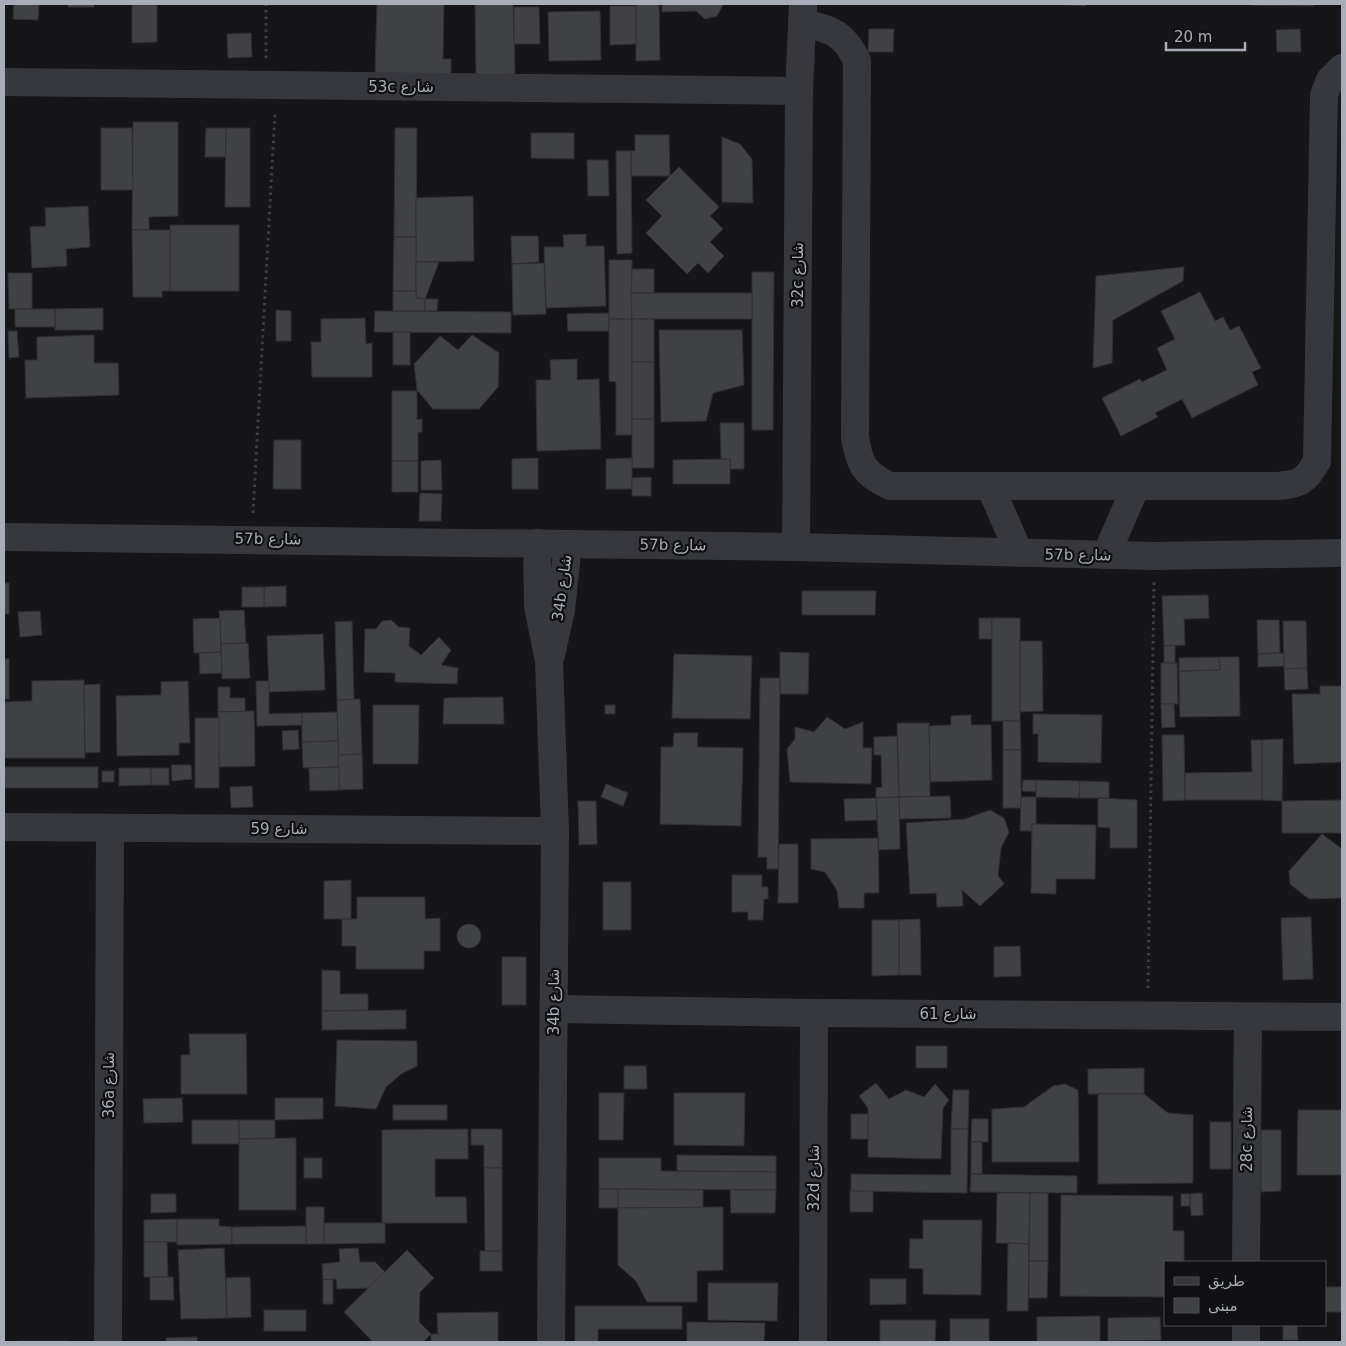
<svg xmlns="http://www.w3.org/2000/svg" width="1346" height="1346" font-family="'DejaVu Sans','Noto Naskh Arabic',sans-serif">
<rect width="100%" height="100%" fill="#161618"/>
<g fill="#404145" stroke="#303034">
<path d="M14 4H39L38 20 13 19Z"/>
<rect x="68" y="4" width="26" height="3"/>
<path d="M377 4H444L443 59H451V75L375 73Z"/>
<path d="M475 4H513L515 74 476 75Z"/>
<path d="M636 4H659L660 60 636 61Z"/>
<path d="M662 4H723V5L717 16 705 19 696 11 662 12Z"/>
<path d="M1055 4H1086V6Z"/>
<path d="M1251 4H1313V6L1251 5Z"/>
<path d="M132 5H157V42L132 43Z"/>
<path d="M610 6H636V44L610 45Z"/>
<path d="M514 7H539L540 44H514Z"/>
<path d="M600 11 601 60 549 61 548 12Z"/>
<path d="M869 29H894L893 52H868Z"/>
<path d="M1300 29 1301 52H1277L1276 30Z"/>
<path d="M251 33 252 57 228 58 227 34Z"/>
<path d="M133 122H178V216L149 217V230H132Z"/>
<path d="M101 128H132L133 190H101Z"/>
<path d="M206 128H226V157H205Z"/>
<path d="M226 128H250V207H225Z"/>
<path d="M395 128H417L416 237H394Z"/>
<path d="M531 133H574V159L531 158Z"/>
<path d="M635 135H669L670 176H631V151H635Z"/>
<path d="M722 137 740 144 752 159 753 203 722 202Z"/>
<path d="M616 151H631L632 253 617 254Z"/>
<path d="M587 160H608L609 196H588Z"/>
<path d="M679 167 719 207 710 216 723 229 710 242 724 256 708 273 698 263 687 274 646 233 662 216 646 200Z"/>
<path d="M473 196 474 261 416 262V198Z"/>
<path d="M88 206 90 247 66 249 67 266 32 268 30 227 46 226 45 208Z"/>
<rect x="170" y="225" width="69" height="66"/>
<path d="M132 230H170V291H162V297H133Z"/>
<path d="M586 234V246H604L606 306 546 308 544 247H564L563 235Z"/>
<path d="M511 236H538L539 262 512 264Z"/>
<path d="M394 237H416V291H393Z"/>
<rect x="609" y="260" width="23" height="59"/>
<path d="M416 262H439L425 299 416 298Z"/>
<path d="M544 263 546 314 513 315 512 264Z"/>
<path d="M1184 267 1183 281 1113 320 1112 363 1093 368 1096 276Z"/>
<path d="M632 269H654V293H631Z"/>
<path d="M752 272H774L773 430H752Z"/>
<path d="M8 273H32V309H9Z"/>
<path d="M393 291H416V298L425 299V311H393Z"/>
<path d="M1200 292 1215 321 1223 317 1230 330 1239 326 1261 368 1252 372 1258 385 1192 418 1182 399 1155 413 1158 417 1121 436 1102 398 1140 379 1142 382 1167 370 1157 348 1175 339 1161 311Z"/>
<path d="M631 293H752V319H632Z"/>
<path d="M425 299H438L437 311H425Z"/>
<path d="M103 308V330H55V309Z"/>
<rect x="15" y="309" width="40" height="18"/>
<path d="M276 310 291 311V341H276Z"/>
<path d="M375 311 511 312V333L374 332Z"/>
<path d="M609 313V331H568L567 314Z"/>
<path d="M365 318 366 344 372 343V377H312L311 342H321V319Z"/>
<path d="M609 319H632V435H616V382L609 381Z"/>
<rect x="632" y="319" width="22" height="43"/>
<path d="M659 330H742L744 385 713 393 706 421 661 422Z"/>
<path d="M8 331H17L19 357 9 358Z"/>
<rect x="393" y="332" width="17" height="33"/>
<path d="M94 335V363H118L119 395 26 398 25 360H37V337Z"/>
<path d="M472 335 499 353 498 387 479 409H433L417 390 414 364 440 336 458 350Z"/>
<path d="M577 359V380L599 379 601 449 537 451 536 380H551L550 360Z"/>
<rect x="632" y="362" width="22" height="57"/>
<path d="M392 391H417V420L422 419V432H418V461H392Z"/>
<rect x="632" y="419" width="22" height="49"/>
<path d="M720 423H744V469H730V459H721Z"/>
<path d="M274 440H301V489H273Z"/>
<path d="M538 458V489H512V459Z"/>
<path d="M632 458V489H606V459Z"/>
<path d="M730 459V484H673V460Z"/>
<path d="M441 460 442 490H421V461Z"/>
<rect x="392" y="461" width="26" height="31"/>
<path d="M651 477V496H632V478Z"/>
<path d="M420 493 442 494 441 521H419Z"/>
<rect x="4" y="583" width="5" height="31"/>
<path d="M286 586V606L264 607V587Z"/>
<rect x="242" y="587" width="22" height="20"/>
<path d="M802 591H876L875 615H802Z"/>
<path d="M1208 595 1209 618 1184 619 1185 645 1164 646 1162 596Z"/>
<path d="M244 610 246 643 221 644 219 611Z"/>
<path d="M40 611 42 635 20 637 18 612Z"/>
<path d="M220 618 221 652 194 653 193 619Z"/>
<rect x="979" y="618" width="13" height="21"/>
<rect x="992" y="618" width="28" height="103"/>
<path d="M391 620 399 627 410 628 409 646 421 655 439 637 451 650 441 665 458 668 457 684 395 682V673L364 672 365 629H376L382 621Z"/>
<path d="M1257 620H1279L1280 653 1258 654Z"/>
<path d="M352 621 354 700H337L335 622Z"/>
<path d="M1283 621H1306L1307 668 1284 669Z"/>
<path d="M323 634 325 690 269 692 267 636Z"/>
<path d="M1020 641H1042L1043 711 1020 712Z"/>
<path d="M248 643 250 678 222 679 221 644Z"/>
<path d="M1175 645V663H1164V646Z"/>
<path d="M221 652 222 673 200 674 199 653Z"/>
<path d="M780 652 809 653 808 694H780Z"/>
<path d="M1284 653V666L1258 667V654Z"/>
<path d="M674 654 752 656 750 719 672 718Z"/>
<path d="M1219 657H1239L1240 716 1180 717 1179 671 1220 670Z"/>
<path d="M1219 657 1220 670 1179 671V658Z"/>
<rect x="4" y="659" width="5" height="40"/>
<path d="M1161 663H1177L1178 704H1161Z"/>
<path d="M1307 668 1308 689 1285 690 1284 669Z"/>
<path d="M760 678H780L778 869H767V857H758Z"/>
<path d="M84 680 85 758H4V702L32 701V681Z"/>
<path d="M188 681 190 743H179V755L117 756 116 696 161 695V682Z"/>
<path d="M256 681H269V714L302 713V725L257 726Z"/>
<path d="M100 684V752L85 753 84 685Z"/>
<path d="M1320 686H1342V762L1294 764 1292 694H1320Z"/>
<path d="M218 687H230V698H245V712H218Z"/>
<path d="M503 697 504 724H443L444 698Z"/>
<path d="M360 699 362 754 338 755 337 700Z"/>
<path d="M1161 704H1174L1175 727 1162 728Z"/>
<path d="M373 705H419L418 764H373Z"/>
<rect x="605" y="705" width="10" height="9"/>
<path d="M254 711 255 766 219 767 218 712Z"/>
<path d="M337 712 338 741 302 742V713Z"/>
<path d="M1033 714 1102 715 1101 763 1038 762V734H1033Z"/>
<path d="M971 715V725H991L992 780 930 782 929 726 951 725V716Z"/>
<path d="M827 717 845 729 863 722V748H872L871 784 790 782 787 749 795 739V727L814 732Z"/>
<rect x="195" y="718" width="24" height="70"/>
<path d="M1003 721H1020L1021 750H1003Z"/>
<path d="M897 723H929L930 797H899Z"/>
<path d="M298 730 299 749 283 750 282 731Z"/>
<path d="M674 733H698L697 747 743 748 741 826 660 824 661 747H673Z"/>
<path d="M1162 735H1184L1185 800 1163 801Z"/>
<path d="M897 736 899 797 876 798V788L882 787 881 755H874V737Z"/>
<path d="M1283 739 1282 801 1262 800V740Z"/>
<path d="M1251 740H1262V800H1185V773L1252 772Z"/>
<path d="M338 741 339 767 303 768 302 742Z"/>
<rect x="1003" y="750" width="18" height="58"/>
<path d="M362 754 363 789 339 790 338 755Z"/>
<path d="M171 765H191L192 779 172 781Z"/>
<path d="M4 767H98V788H5Z"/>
<path d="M339 767V790L310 791 309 768Z"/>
<path d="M119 768H151V785L119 786Z"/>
<rect x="151" y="768" width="18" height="17"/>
<rect x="102" y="771" width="12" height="11"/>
<path d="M1023 780H1036V792L1022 791Z"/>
<path d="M1036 780 1080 781 1079 798 1036 797Z"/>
<path d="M1080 781 1109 782V798H1079Z"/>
<path d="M606 784 628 793 623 806 601 797Z"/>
<path d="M252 786 253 807 231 808 230 787Z"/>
<path d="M950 796 951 818 899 819V797Z"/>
<path d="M899 797 900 849 879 850 876 798Z"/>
<path d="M1021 797H1036V824H1032V831H1020Z"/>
<path d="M876 798 877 820 845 821 844 799Z"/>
<path d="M1098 798 1137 800V848H1110V828L1098 827Z"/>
<path d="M1342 800V833H1282V801Z"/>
<path d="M578 801H596L597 844 579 845Z"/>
<path d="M990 810 1004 818 1009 832 1001 848 998 875 1004 884 980 906 962 890 963 906 937 907 936 893 910 894 906 823 965 819Z"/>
<path d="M1032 824 1096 825 1095 879H1056V894L1031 893Z"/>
<path d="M1322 834 1342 849V898L1309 899 1290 884 1289 871Z"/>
<path d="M878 838 879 893H864V908H839L837 890 825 872 811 869V839Z"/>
<path d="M779 844H798V903H778Z"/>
<path d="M732 875H762V887H768V899H764L763 920H748V912H732Z"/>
<path d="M351 880V919H324V881Z"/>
<rect x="603" y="882" width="28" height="48"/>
<path d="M357 897H425V919L440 918V951H424V969H356V946H342V919H357Z"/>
<path d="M1311 917 1313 979 1283 980 1281 918Z"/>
<path d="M920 919 921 975H899V920Z"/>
<path d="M872 920H899V975L872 976Z"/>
<circle cx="469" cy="936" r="12"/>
<path d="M1020 946 1021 976 994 977V947Z"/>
<rect x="502" y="957" width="24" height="48"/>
<path d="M322 970 340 971V994H368V1010L322 1011Z"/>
<path d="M406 1010V1029L322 1030V1011Z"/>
<path d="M189 1034H246L247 1094H181V1055H190Z"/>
<path d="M337 1040 417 1041V1066L401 1074 386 1087 376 1109 335 1106Z"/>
<rect x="916" y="1046" width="31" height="22"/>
<path d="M624 1066H646L647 1089H624Z"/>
<path d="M1144 1068V1094H1088V1069Z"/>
<path d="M876 1083 889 1099 906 1090 924 1097 935 1084 949 1100 943 1108 941 1159 868 1157V1108L859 1096Z"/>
<path d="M1065 1084 1078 1090 1079 1162H992V1109L1024 1107 1053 1086Z"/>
<path d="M953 1090H969L968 1129H951Z"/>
<path d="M599 1093H624L623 1140H599Z"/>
<path d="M674 1093H745L744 1146 674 1145Z"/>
<path d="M1098 1094H1144L1168 1113 1193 1115V1183L1098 1184Z"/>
<path d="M182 1098 183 1122 144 1123 143 1099Z"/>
<path d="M275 1098H323V1119L275 1120Z"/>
<rect x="393" y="1105" width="54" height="15"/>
<path d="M1298 1110H1342V1175H1297Z"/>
<rect x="851" y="1114" width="17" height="25"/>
<path d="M972 1119H988V1142H971Z"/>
<rect x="192" y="1120" width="47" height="24"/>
<path d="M239 1120H275V1138L239 1139Z"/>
<rect x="1210" y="1122" width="21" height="47"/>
<path d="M468 1129V1159H435V1197H466L467 1223H382V1130Z"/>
<path d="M471 1129H502V1168H484V1145H471Z"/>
<path d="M951 1129H968L967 1193 851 1191V1174L951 1175Z"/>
<path d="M1261 1130H1281V1191L1261 1192Z"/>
<path d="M296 1138V1210H239V1139Z"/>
<rect x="971" y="1142" width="11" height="32"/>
<path d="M677 1155 776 1156V1172L677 1171Z"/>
<rect x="304" y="1158" width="18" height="20"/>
<path d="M599 1158H661V1171L776 1172V1190L599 1189Z"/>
<path d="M484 1168H502V1251H485Z"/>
<path d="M971 1174 1077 1176V1193L970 1192Z"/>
<rect x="599" y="1189" width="19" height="19"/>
<path d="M618 1189 703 1190V1208H618Z"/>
<path d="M730 1190H776L775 1213H731Z"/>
<rect x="850" y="1191" width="23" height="21"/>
<path d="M997 1193H1030L1029 1244 996 1243Z"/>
<path d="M1030 1193H1048V1261H1029Z"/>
<path d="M1202 1193 1203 1215 1191 1216 1190 1194Z"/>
<path d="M151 1194H176V1212L151 1213Z"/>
<rect x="1181" y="1194" width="9" height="12"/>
<path d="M1061 1195 1173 1196V1231H1184V1262H1165V1297L1060 1296Z"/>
<rect x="306" y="1207" width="18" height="37"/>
<path d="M723 1207V1270L697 1271V1302H647L636 1281 618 1265V1208Z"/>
<path d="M177 1219H219V1226L232 1227V1244L177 1245Z"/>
<path d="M177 1219V1242H144V1220Z"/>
<path d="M923 1220H982L981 1295 923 1294V1269L909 1268 910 1239H923Z"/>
<path d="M324 1223H385V1243L324 1244Z"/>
<path d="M306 1226V1244H232V1227Z"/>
<path d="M144 1242H167L168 1277H144Z"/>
<path d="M1008 1243 1029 1244 1028 1311H1007Z"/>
<path d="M224 1248 227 1318 181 1319 178 1250Z"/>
<path d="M358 1248 360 1262H375L385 1272 369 1288 337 1289 336 1279 323 1280 322 1264 340 1262 339 1249Z"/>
<path d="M407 1250 434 1278 420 1292 419 1322 431 1334 423 1342H373L344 1312Z"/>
<rect x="480" y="1251" width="22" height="20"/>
<path d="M1029 1261H1048L1047 1298H1029Z"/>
<path d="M150 1277H173L174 1300H150Z"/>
<path d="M250 1277 251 1317 227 1318 226 1278Z"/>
<path d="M333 1279V1304H323V1280Z"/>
<path d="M870 1279H906V1304L870 1305Z"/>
<path d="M708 1283H778L777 1321 708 1320Z"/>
<rect x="1325" y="1287" width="17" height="25"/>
<path d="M575 1306H682V1329H598V1342H575Z"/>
<rect x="264" y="1310" width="42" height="21"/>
<path d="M498 1312V1342H431V1334H438L437 1313Z"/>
<path d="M1100 1316V1342H1037V1317Z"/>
<path d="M1160 1317 1161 1340 1108 1341V1318Z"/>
<rect x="950" y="1319" width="39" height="23"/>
<path d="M880 1320H936L935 1342H880Z"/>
<path d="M687 1322 765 1323 764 1342H687Z"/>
<path d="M1283 1325H1297L1298 1340H1283Z"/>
<path d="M197 1337V1342H166V1338Z"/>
<rect x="19" y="1341" width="48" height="1"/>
</g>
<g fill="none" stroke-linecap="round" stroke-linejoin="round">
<g stroke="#3d3f44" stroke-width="3" stroke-dasharray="2.5 4" stroke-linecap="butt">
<path d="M266 58V4"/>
<path d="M253 513 275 112"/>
<path d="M1148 988 1154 582"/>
</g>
<g stroke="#37383d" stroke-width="28">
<path d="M803 23C831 29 844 33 857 61L855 437C859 464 864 474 890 486H1278C1300 484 1306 481 1317 461L1324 95 1330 80 1342 68"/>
<path d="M4 82 799 91"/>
<path d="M990 486 1019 553"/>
<path d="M4 537 796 547 1155 556 1342 553"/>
<path d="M537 543 538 606 549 661 555 831 551 1342"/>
<path d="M796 547 799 91 803 4"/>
<path d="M1106 555 1136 486"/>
<path d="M551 655 561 610 568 544"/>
<path d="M4 827 555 831"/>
<path d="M554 1009 814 1013 1342 1017"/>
<path d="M1246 1262 1248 1017"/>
<path d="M108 1342 110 828"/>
<path d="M813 1342 814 1013"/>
<path d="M1246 1342V1325"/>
</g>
</g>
<g text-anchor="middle" stroke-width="4.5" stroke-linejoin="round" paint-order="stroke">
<g font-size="15" fill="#a8adb8" stroke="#111113">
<text x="401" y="92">53c شارع</text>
<text transform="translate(798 275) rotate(-90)" y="5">32c شارع</text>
<text transform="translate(268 539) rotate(1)" y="5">57b شارع</text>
<text transform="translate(673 545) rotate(1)" y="5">57b شارع</text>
<text transform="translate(1078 555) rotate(1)" y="5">57b شارع</text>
<text transform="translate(562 588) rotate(-82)" y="5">34b شارع</text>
<text x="279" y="834">شارع 59</text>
<text transform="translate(554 1002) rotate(-90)" y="5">34b شارع</text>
<text x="948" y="1019">شارع 61</text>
<text transform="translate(109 1085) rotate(-90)" y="5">36a شارع</text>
<text transform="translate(1247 1139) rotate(-90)" y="5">28c شارع</text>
<text transform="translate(814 1178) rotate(-90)" y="5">32d شارع</text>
</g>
</g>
<rect width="1346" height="1346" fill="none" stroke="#a8adb8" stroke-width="10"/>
<rect x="1164" y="1261" width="162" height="65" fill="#111113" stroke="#4d4f55"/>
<rect x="1174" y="1277" width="25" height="8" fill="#37383d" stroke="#4d4f55"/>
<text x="1208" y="1286" font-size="15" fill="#a8adb8">طريق</text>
<rect x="1174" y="1298" width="25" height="15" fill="#404145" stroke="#4d4f55"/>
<text x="1208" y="1311" font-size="15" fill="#a8adb8">مبنى</text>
<path d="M1166 42v8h79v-8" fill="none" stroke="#a8adb8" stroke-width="2.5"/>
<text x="1174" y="42" font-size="15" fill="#a8adb8" stroke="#111113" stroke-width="4" paint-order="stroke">20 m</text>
</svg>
